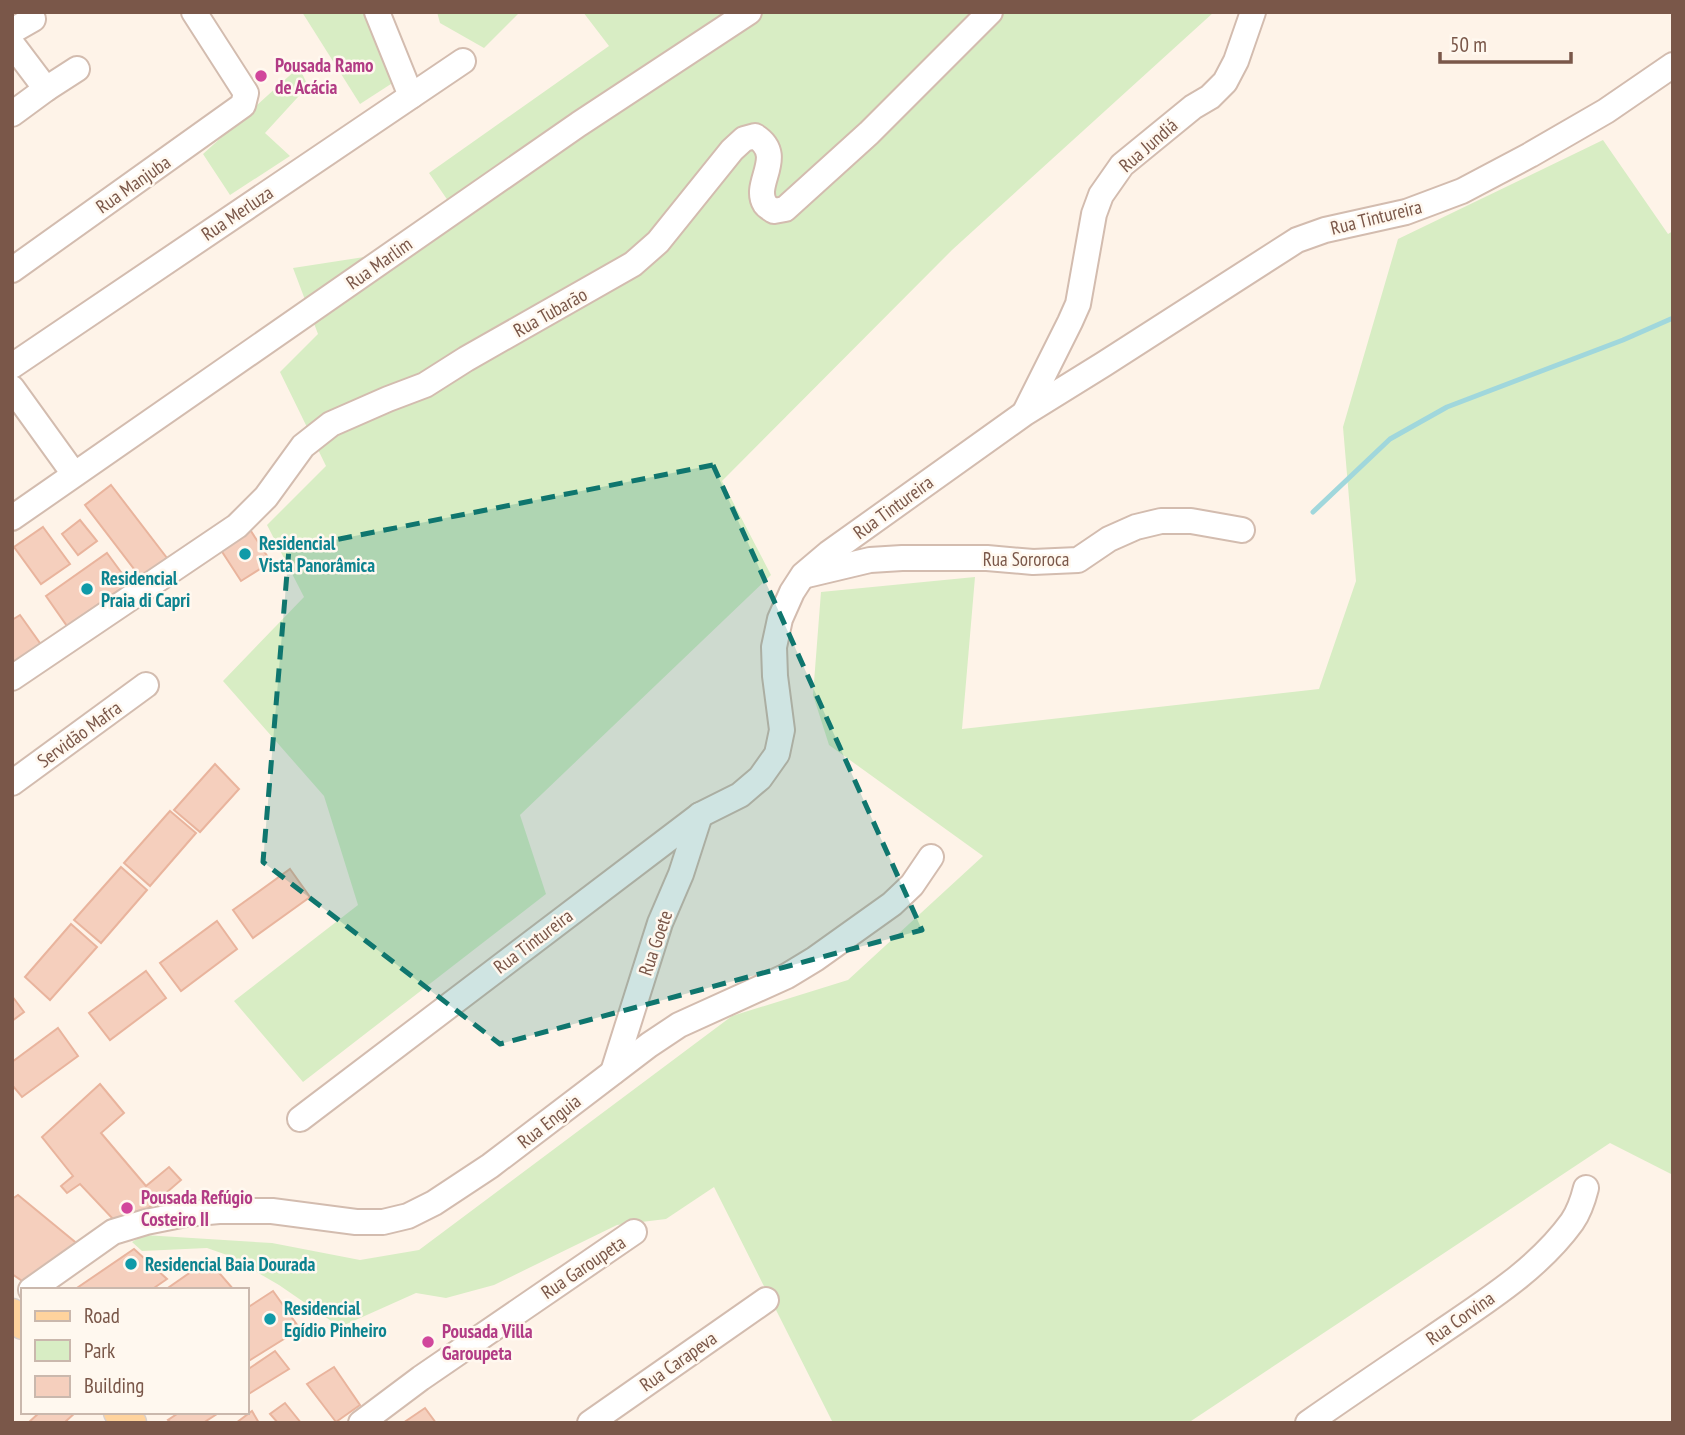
<svg xmlns="http://www.w3.org/2000/svg" width="1685" height="1435" font-family="'PT Sans Narrow',sans-serif">
<rect width="100%" height="100%" fill="#fef3e8"/>
<g fill="#d8edc4">
<path d="M302 12H364L394 82 360 104Z"/>
<path d="M437 12H520L484 48 440 23Z"/>
<path d="M583 12H1214L952 250 722 481 771 575 520 815 546 894 303 1082 234 1001 358 905 324 796 223 681 304 597 267 525 326 466 280 372 318 334 293 268 416 249 457 214 429 173 609 46Z"/>
<path d="M299 67 308 86 265 133 290 156 230 195 203 154Z"/>
<path d="M1603 140 1668 234 1673 231V1175L1610 1143 1188 1423H833L714 1187 666 1219 617 1225 494 1285 446 1298 416 1293 340 1327 279 1285 227 1255 207 1248 142 1251 132 1242 144 1235 272 1243 360 1260 419 1250 732 1016 848 980 983 856 829 745 813 695 821 592 975 577 962 729 1319 689 1356 581 1343 427 1398 239Z"/>
</g>
<g fill="none" stroke-linecap="round" stroke-linejoin="round">
<path stroke="#a0d7dc" stroke-width="5" d="M1313 512 1390 439 1447 407 1623 340 1673 318"/>
</g>
<g fill="#f5cfbd" stroke="#e9b49d" stroke-width="2">
<path d="M111 485 167 558 141 578 85 505Z"/>
<path d="M80 520 97 541 78 555 62 534Z"/>
<path d="M43 527 70 564 41 584 14 547Z"/>
<path d="M249 528 271 562 241 581 219 547Z"/>
<path d="M107 553 129 583 67 626 46 596Z"/>
<path d="M20 615 42 646 12 665V620Z"/>
<path d="M215 764 239 789 200 832 174 810Z"/>
<path d="M170 811 196 833 150 886 124 863Z"/>
<path d="M121 867 147 890 101 943 74 920Z"/>
<path d="M290 869 310 897 253 938 233 910Z"/>
<path d="M217 921 237 949 181 991 160 963Z"/>
<path d="M71 924 97 947 50 1000 25 977Z"/>
<path d="M146 971 166 998 110 1040 89 1013Z"/>
<path d="M12 996 24 1012 12 1021Z"/>
<path d="M58 1028 78 1056 22 1097 12 1085V1062Z"/>
<path d="M100 1084 124 1113 101 1133 146 1186 169 1167 181 1180 137 1218 113 1219 80 1184 67 1193 61 1186 73 1176 42 1137Z"/>
<path d="M18 1195 80 1246 28 1285 12 1274V1199Z"/>
<path d="M134 1249 167 1279 151 1290H74Z"/>
<path d="M208 1260 234 1290H165Z"/>
<path d="M273 1291 300 1329 247 1362V1308Z"/>
<path d="M275 1351 289 1369 247 1395V1370Z"/>
<path d="M334 1367 360 1405 336 1422 307 1384Z"/>
<path d="M285 1403 301 1423H278L270 1414Z"/>
<path d="M425 1408 436 1423H403Z"/>
<path d="M252 1411 259 1423H236Z"/>
<path d="M40 1412H76L64 1423H28Z"/>
<path d="M180 1412H220L203 1423H171L168 1420Z"/>
</g>
<g fill="none" stroke-linecap="round" stroke-linejoin="round">
<defs>
<g id="minor">
<path d="M377 12 411 96"/>
<path d="M12 31 33 19"/>
<path d="M12 44 46 89"/>
<path d="M12 114 46 89 77 69"/>
<path d="M12 270 243 105 246 93 194 12"/>
<path d="M12 366 463 61"/>
<path d="M12 388 74 474"/>
<path d="M1025 412 1070 322 1078 304 1094 214 1101 195 1122 165 1193 107 1210 97 1225 82 1236 61 1253 12"/>
<path d="M12 518 579 124 749 12"/>
<path d="M807 575 870 560 902 558H987L1033 562 1078 560 1109 539 1136 527 1161 521H1191L1242 530"/>
<path d="M12 678 237 526 266 497 303 446 331 424 388 399 425 385 466 359 633 264 658 242 732 150 744 139 755 136C787 156 752 183 765 204 767 207 771 209 774 211L785 209 869 133 990 12"/>
<path d="M12 783 146 685"/>
<path d="M613 1072 660 923 681 874 700 815"/>
<path d="M300 1119 700 815 740 795 760 778 777 754 782 730 775 676 774 647 780 619 792 592 803 575 829 553 1025 413 1104 364 1297 240 1325 230 1406 212 1462 191 1530 155 1606 111 1673 65"/>
<path d="M31 1290 113 1232 146 1222 186 1214 219 1211H272L356 1222H383L408 1216 434 1203 490 1166 649 1045 679 1025 787 976 815 959 892 904 912 885 931 857"/>
<path d="M361 1423 421 1378 634 1232"/>
<path d="M590 1423 766 1300"/>
<path d="M1308 1423C1348 1395 1388 1368 1428 1341 1478 1306 1535 1273 1572 1222 1579 1212 1583 1200 1586 1188"/>
</g>
<g id="major">
<path d="M12 1314 23 1324"/>
<path d="M119 1412 131 1423"/>
</g>
</defs>
<use href="#minor" stroke="#d3bcaf" stroke-width="28"/>
<use href="#major" stroke="#dad0cc" stroke-width="33"/>
<use href="#minor" stroke="#fff" stroke-width="24"/>
<use href="#major" stroke="#ffd39d" stroke-width="30"/>
</g>
<path fill="#0f766e" fill-opacity="0.2" stroke="#0f766e" stroke-width="5" stroke-dasharray="14 9" stroke-linejoin="round" d="M713 465 922 930 500 1044 263 862 289 549Z"/>
<g fill="#d1479c" stroke="#fff8ef" stroke-width="2.5">
<circle cx="261" cy="76" r="7"/>
<circle cx="127" cy="1208" r="7"/>
<circle cx="428" cy="1342" r="7"/>
</g>
<g fill="#0f9aa8" stroke="#fff8ef" stroke-width="2.5">
<circle cx="245" cy="554" r="7"/>
<circle cx="87" cy="589" r="7"/>
<circle cx="131" cy="1264" r="7"/>
<circle cx="270" cy="1319" r="7"/>
</g>
<g text-anchor="middle" stroke-width="5" stroke-linejoin="round" paint-order="stroke">
<g font-size="19" font-weight="bold" fill="#b23c85" stroke="#fff8ef" text-anchor="start">
<text x="275" y="72">Pousada Ramo<tspan x="275" dy="22">de Acácia</tspan></text>
<text x="141" y="1204">Pousada Refúgio<tspan x="141" dy="22">Costeiro II</tspan></text>
<text x="442" y="1338">Pousada Villa<tspan x="442" dy="22">Garoupeta</tspan></text>
</g>
<g font-size="19" fill="#7a5749" stroke="#fff8ef">
<text transform="translate(1148 145) rotate(-41)" y="7">Rua Jundiá</text>
<text transform="translate(133 184) rotate(-35)" y="7">Rua Manjuba</text>
<text transform="translate(237 213) rotate(-34)" y="7">Rua Merluza</text>
<text transform="translate(1376 217) rotate(-14)" y="7">Rua Tintureira</text>
<text transform="translate(379 263) rotate(-35)" y="7">Rua Marlim</text>
<text transform="translate(550 312) rotate(-29)" y="7">Rua Tubarão</text>
<text transform="translate(893 507) rotate(-36)" y="7">Rua Tintureira</text>
<text x="1026" y="566">Rua Sororoca</text>
<text transform="translate(79 734) rotate(-36)" y="7">Servidão Mafra</text>
<text transform="translate(533 941) rotate(-37)" y="7">Rua Tintureira</text>
<text transform="translate(655 943) rotate(-71)" y="7">Rua Goete</text>
<text transform="translate(549 1121) rotate(-38)" y="7">Rua Enguia</text>
<text transform="translate(583 1267) rotate(-34)" y="7">Rua Garoupeta</text>
<text transform="translate(1460 1318) rotate(-35)" y="7">Rua Corvina</text>
<text transform="translate(678 1361) rotate(-35)" y="7">Rua Carapeva</text>
</g>
<g font-size="19" font-weight="bold" fill="#0d838f" stroke="#fff8ef" text-anchor="start">
<text x="259" y="550">Residencial<tspan x="259" dy="22">Vista Panorâmica</tspan></text>
<text x="101" y="585">Residencial<tspan x="101" dy="22">Praia di Capri</tspan></text>
<text x="145" y="1271">Residencial Baia Dourada</text>
<text x="284" y="1315">Residencial<tspan x="284" dy="22">Egídio Pinheiro</tspan></text>
</g>
</g>
<rect width="1685" height="1435" fill="none" stroke="#7a5749" stroke-width="28"/>
<rect x="21" y="1288" width="228" height="126" fill="#fff8ef" stroke="#cab8ad" stroke-width="2"/>
<rect x="35" y="1311" width="35" height="10" fill="#ffd39d" stroke="#cab8ad" stroke-width="2"/>
<text x="84" y="1323" font-size="21" fill="#7a5749">Road</text>
<rect x="35" y="1340" width="35" height="21" fill="#d8edc4" stroke="#cab8ad" stroke-width="2"/>
<text x="84" y="1358" font-size="21" fill="#7a5749">Park</text>
<rect x="35" y="1376" width="35" height="21" fill="#f5cfbd" stroke="#cab8ad" stroke-width="2"/>
<text x="84" y="1393" font-size="21" fill="#7a5749">Building</text>
<path d="M1440 52v10h131v-10" fill="none" stroke="#7a5749" stroke-width="3.5"/>
<text x="1450" y="52" font-size="21" fill="#7a5749" stroke="#fff8ef" stroke-width="5" paint-order="stroke">50 m</text>
</svg>
